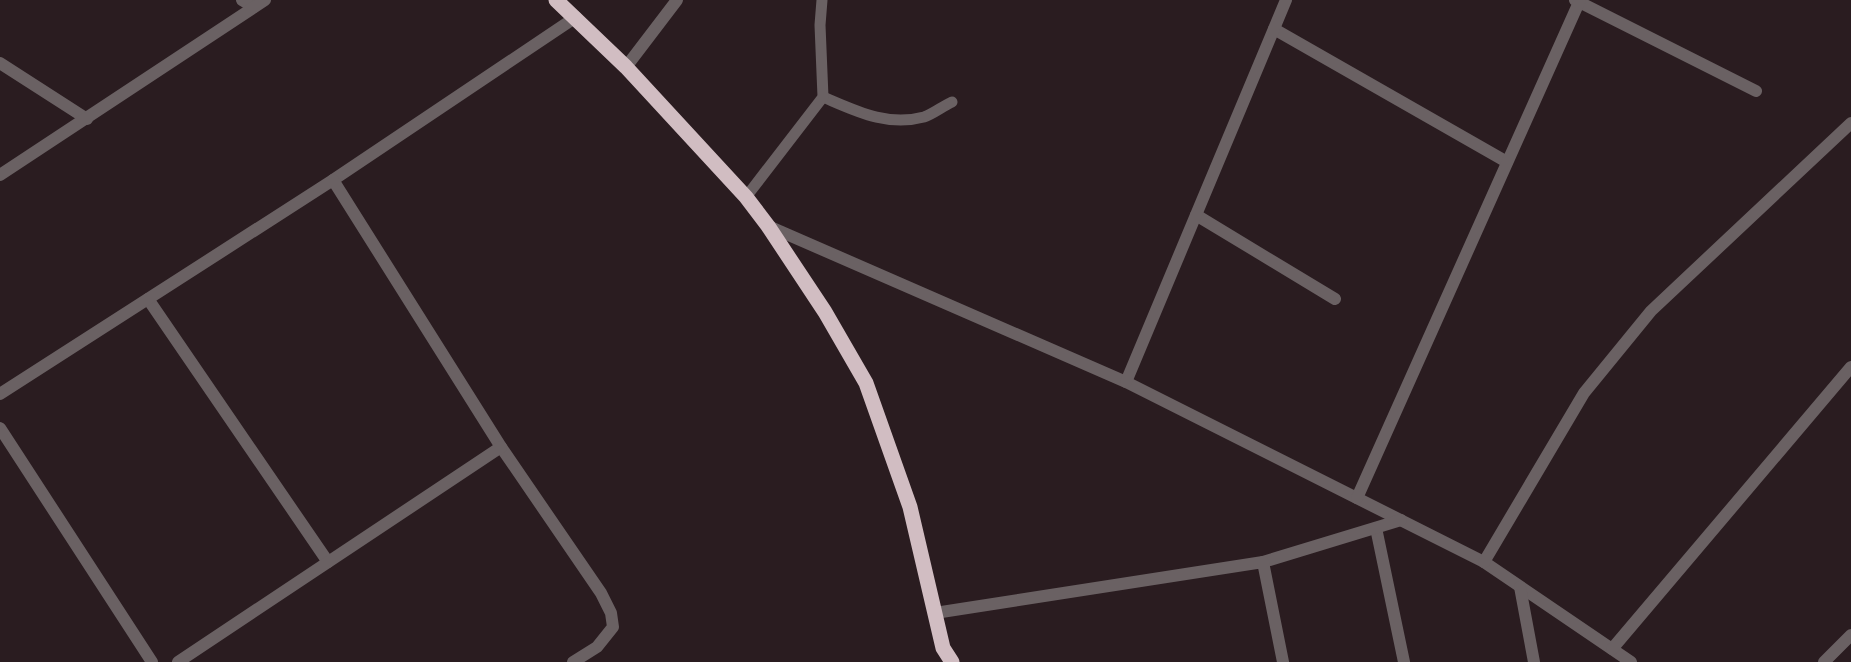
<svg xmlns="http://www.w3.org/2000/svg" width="1851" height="662" font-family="Lora,serif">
<rect width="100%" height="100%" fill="#2a1c20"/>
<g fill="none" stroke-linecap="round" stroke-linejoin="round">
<g stroke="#6a6163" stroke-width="11">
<path d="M823 97C856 111 887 127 924 117 933 114 943 106 952 102"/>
<path d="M746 197 823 97 820 25 822 0"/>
</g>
<g stroke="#6a6163" stroke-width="12">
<path d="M242 0 254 7"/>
<path d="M1575 0 1756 91"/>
<path d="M1274 29 1507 162"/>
<path d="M0 63 87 119"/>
<path d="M626 67 677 0"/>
<path d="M0 175 265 0"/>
<path d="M333 180 576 17"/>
<path d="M1196 215 1335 299"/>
<path d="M768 226 1126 382 1484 562 1631 662"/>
<path d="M148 299 328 562"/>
<path d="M1126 382 1286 0"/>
<path d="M0 394 333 180 501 447 601 593 611 613 613 627 597 647 573 662"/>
<path d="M0 428 152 662"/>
<path d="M1357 498 1580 0"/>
<path d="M1376 528 1404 662"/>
<path d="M1263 562 1401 520"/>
<path d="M1484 562 1584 393 1651 311 1851 123"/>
<path d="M1520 587 1534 662"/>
<path d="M935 613 1263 562 1283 662"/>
<path d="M1612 649 1851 367"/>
<path d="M178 662 501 447"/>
<path d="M1824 662 1851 635"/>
</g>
<path stroke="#d1bdc2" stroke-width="15" d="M556 0 626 67 746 197 768 226 825 312 866 383 910 507 943 648 952 662"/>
</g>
</svg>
